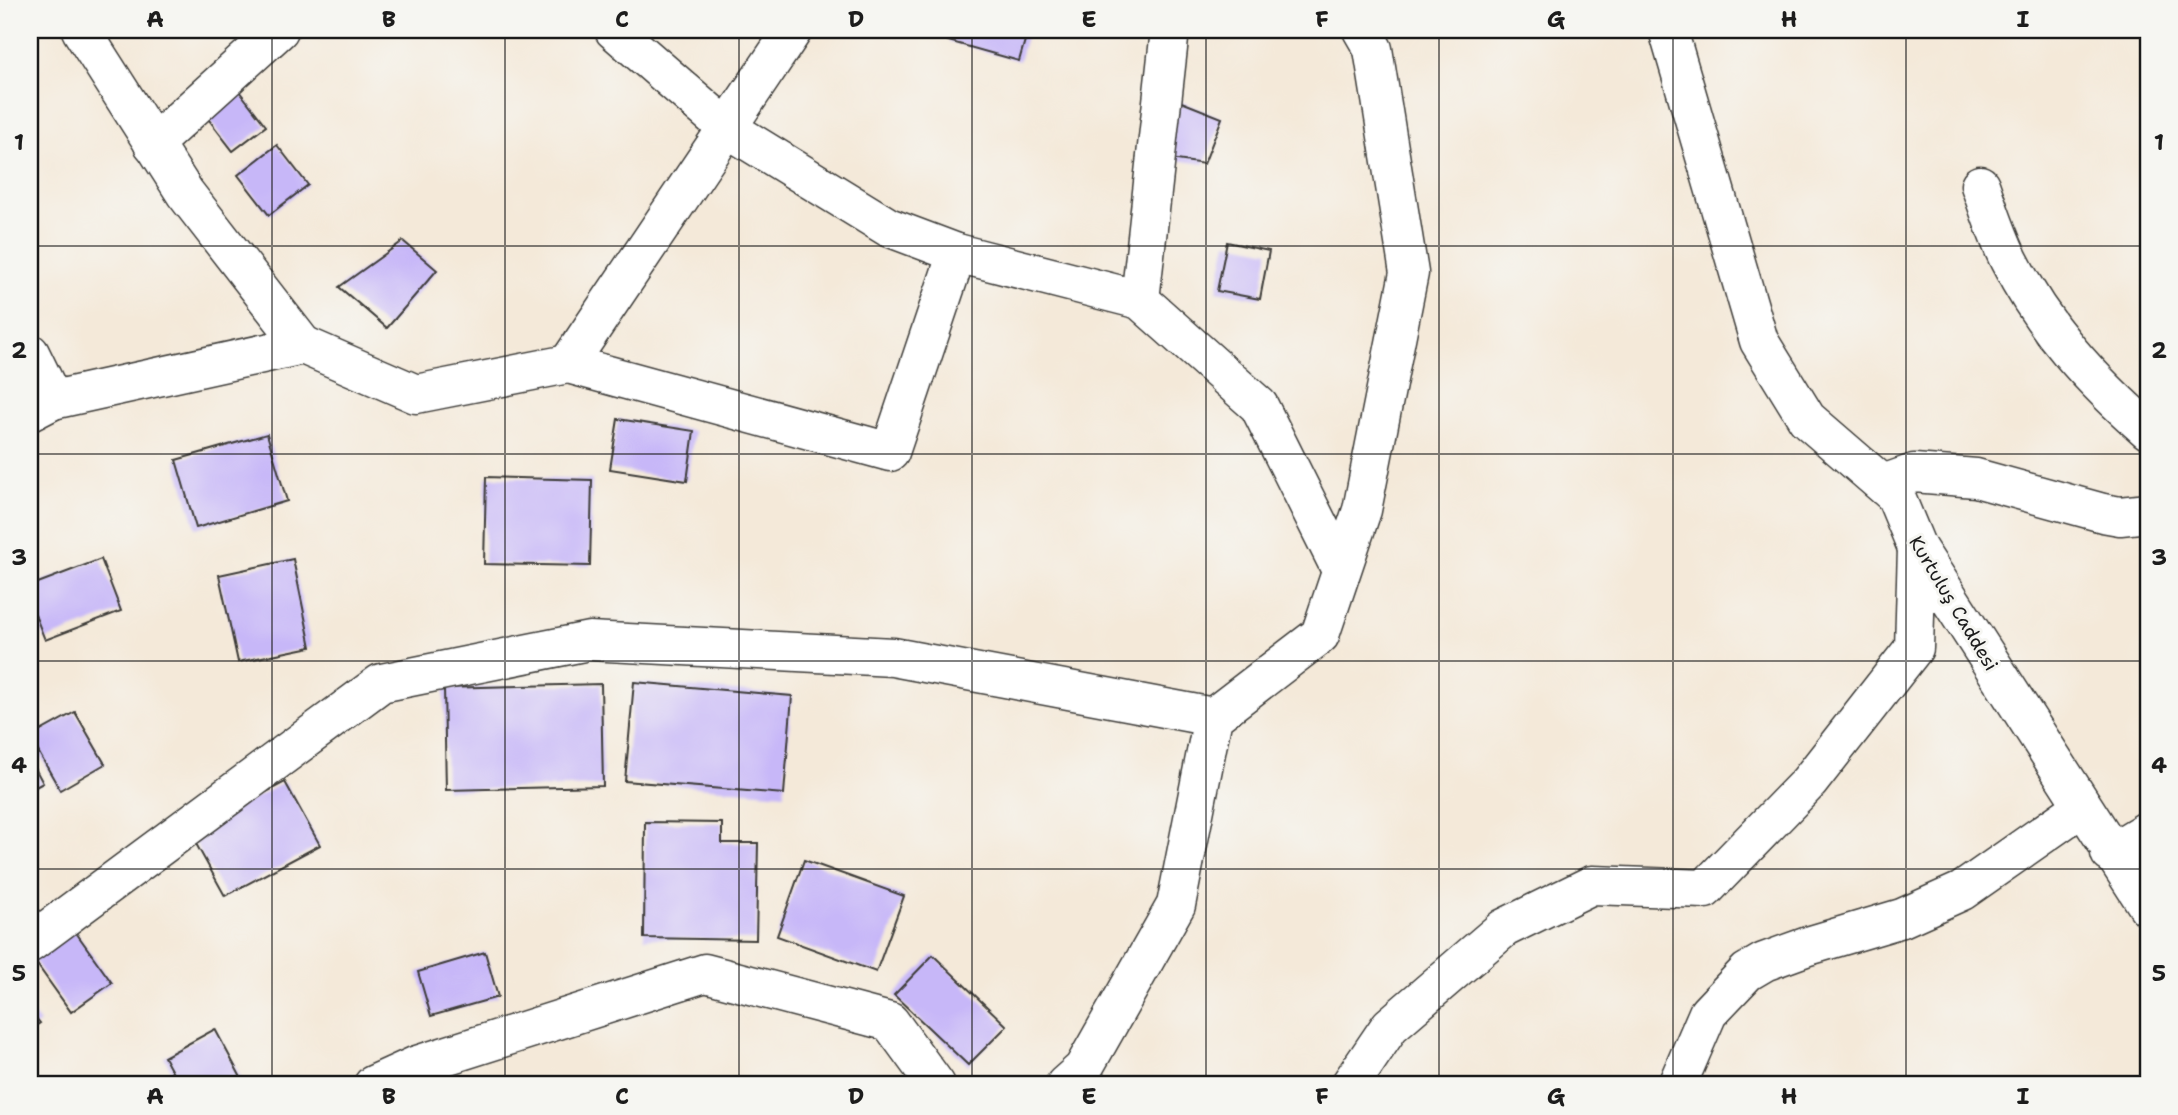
<svg xmlns="http://www.w3.org/2000/svg" width="2178" height="1115" font-family="'Shantell Sans',sans-serif">
<rect width="100%" height="100%" fill="#f6f6f2"/>
<filter id="ink" filterUnits="userSpaceOnUse"><feTurbulence type="fractalNoise" baseFrequency=".0143" numOctaves="2"/><feDisplacementMap in="SourceGraphic" scale="14" xChannelSelector="R" yChannelSelector="G"/><feConvolveMatrix kernelMatrix="1 2 1 2 8 2 1 2 1" color-interpolation-filters="sRGB"/></filter>
<filter id="wash" filterUnits="userSpaceOnUse"><feTurbulence type="fractalNoise" baseFrequency=".00686" numOctaves="4" result="noise"/><feDisplacementMap in="SourceGraphic" scale="28" xChannelSelector="R" yChannelSelector="G"/><feGaussianBlur stdDeviation="1.57" result="paint"/><feColorMatrix in="noise" values="0 0 0 0 0 0 0 0 0 0 0 0 0 0 0 0 0 1.4 0 .05"/><feComposite in="paint" operator="in"/></filter>
<g filter="url(#wash)">
<rect width="100%" height="100%" fill="#f4e9d9"/>
<g id="blocks">
<g fill="#c7b7f8">
<path d="M954 30H1028L1019 61 948 41Z"/>
<path d="M239 91 266 126 233 151 206 116Z"/>
<path d="M1179 101 1222 118 1204 164 1156 157Z"/>
<path d="M277 145 308 185 269 215 238 175Z"/>
<path d="M403 241 437 270 387 328 339 287Z"/>
<path d="M1227 242 1269 251 1260 299 1217 291Z"/>
<path d="M618 419 694 431 687 481 610 469Z"/>
<path d="M267 434 287 501 196 528 176 460Z"/>
<path d="M486 477 592 480 590 566 484 564Z"/>
<path d="M101 559 121 611 45 640 30 602V586Z"/>
<path d="M293 559 311 647 238 662 219 575Z"/>
<path d="M634 682 792 696 784 794 625 781Z"/>
<path d="M601 684 603 786 446 790 444 688Z"/>
<path d="M75 712 105 764 60 790 30 737Z"/>
<path d="M30 759 43 783 30 790Z"/>
<path d="M285 782 320 845 225 896 190 833Z"/>
<path d="M645 822 722 823V843H758L756 940 644 938Z"/>
<path d="M804 860 904 896 876 972 777 936Z"/>
<path d="M72 927 112 983 71 1012 31 956Z"/>
<path d="M485 952 498 997 431 1016 418 972Z"/>
<path d="M933 955 1007 1026 968 1065 894 995Z"/>
<path d="M30 1011 40 1023 30 1030Z"/>
<path d="M215 1029 245 1085H179L164 1057Z"/>
</g>
</g>
</g>
<g filter="url(#ink)">
<use href="#blocks" fill-opacity="0" stroke="#3c3b38" stroke-width="2"/>
<g fill="none" stroke-linecap="round" stroke-linejoin="round">
<defs>
<g id="minor">
<path d="M81 30 185 193 303 345"/>
<path d="M614 30 727 128 888 227 957 253 1140 300 1259 406 1341 570"/>
<path d="M1668 30 1759 341 1807 419 1895 495 1917 548 2148 907"/>
<path d="M153 144 279 30"/>
<path d="M1980 185C1989 210 1997 236 2009 260 2043 328 2092 381 2148 430"/>
<path d="M1140 300 1170 30"/>
<path d="M30 353 53 400"/>
<path d="M568 364 793 30"/>
<path d="M30 412 53 400 303 345 416 394 568 364 890 452 957 253"/>
<path d="M1883 484 1914 473 1976 478 2103 513 2120 516 2148 513"/>
<path d="M2110 853 2148 830"/>
<path d="M30 943 381 683 589 641 893 657 1213 717"/>
<path d="M373 1085 417 1065 705 973 890 1022 936 1085"/>
<path d="M1065 1085 1083 1069 1176 905 1213 717 1320 635 1362 510 1409 273 1373 49 1362 30"/>
<path d="M1350 1085 1390 1026 1504 928 1592 885 1705 889 1809 782 1914 648 1917 548"/>
<path d="M1677 1085 1708 1013 1747 972 1764 962 1808 946 1902 918 1962 891 2082 807"/>
</g>
</defs>
<use href="#minor" stroke="#3c3b38" stroke-width="41"/>
<use href="#minor" stroke="#fff" stroke-width="38"/>
</g>
</g>
<path fill="none" stroke="#1c1c1c" stroke-width="2" stroke-opacity="0.55" d="M272 30V1085M505 30V1085M739 30V1085M972 30V1085M1206 30V1085M1439 30V1085M1673 30V1085M1906 30V1085M30 246H2148M30 454H2148M30 661H2148M30 869H2148"/>
<g text-anchor="middle" stroke-width="6" stroke-linejoin="round" paint-order="stroke">
<g font-size="19" fill="#1c1c1c" stroke="#f6f6f2">
<text transform="translate(1954 603) rotate(59)" y="7">Kurtuluş Caddesi</text>
</g>
</g>
<rect width="2178" height="1115" fill="none" stroke="#f6f6f2" stroke-width="77"/>
<rect x="38" y="38" width="2102" height="1038" fill="none" stroke="#1c1c1c" stroke-width="2.5"/>
<g font-size="23" text-anchor="middle" font-weight="bold" fill="#1c1c1c">
<text x="155" y="27">A</text>
<text x="389" y="27">B</text>
<text x="622" y="27">C</text>
<text x="856" y="27">D</text>
<text x="1089" y="27">E</text>
<text x="1322" y="27">F</text>
<text x="1556" y="27">G</text>
<text x="1789" y="27">H</text>
<text x="2023" y="27">I</text>
<text x="19" y="150">1</text>
<text x="2159" y="150">1</text>
<text x="19" y="358">2</text>
<text x="2159" y="358">2</text>
<text x="19" y="565">3</text>
<text x="2159" y="565">3</text>
<text x="19" y="773">4</text>
<text x="2159" y="773">4</text>
<text x="19" y="981">5</text>
<text x="2159" y="981">5</text>
<text x="155" y="1104">A</text>
<text x="389" y="1104">B</text>
<text x="622" y="1104">C</text>
<text x="856" y="1104">D</text>
<text x="1089" y="1104">E</text>
<text x="1322" y="1104">F</text>
<text x="1556" y="1104">G</text>
<text x="1789" y="1104">H</text>
<text x="2023" y="1104">I</text>
</g>
</svg>
